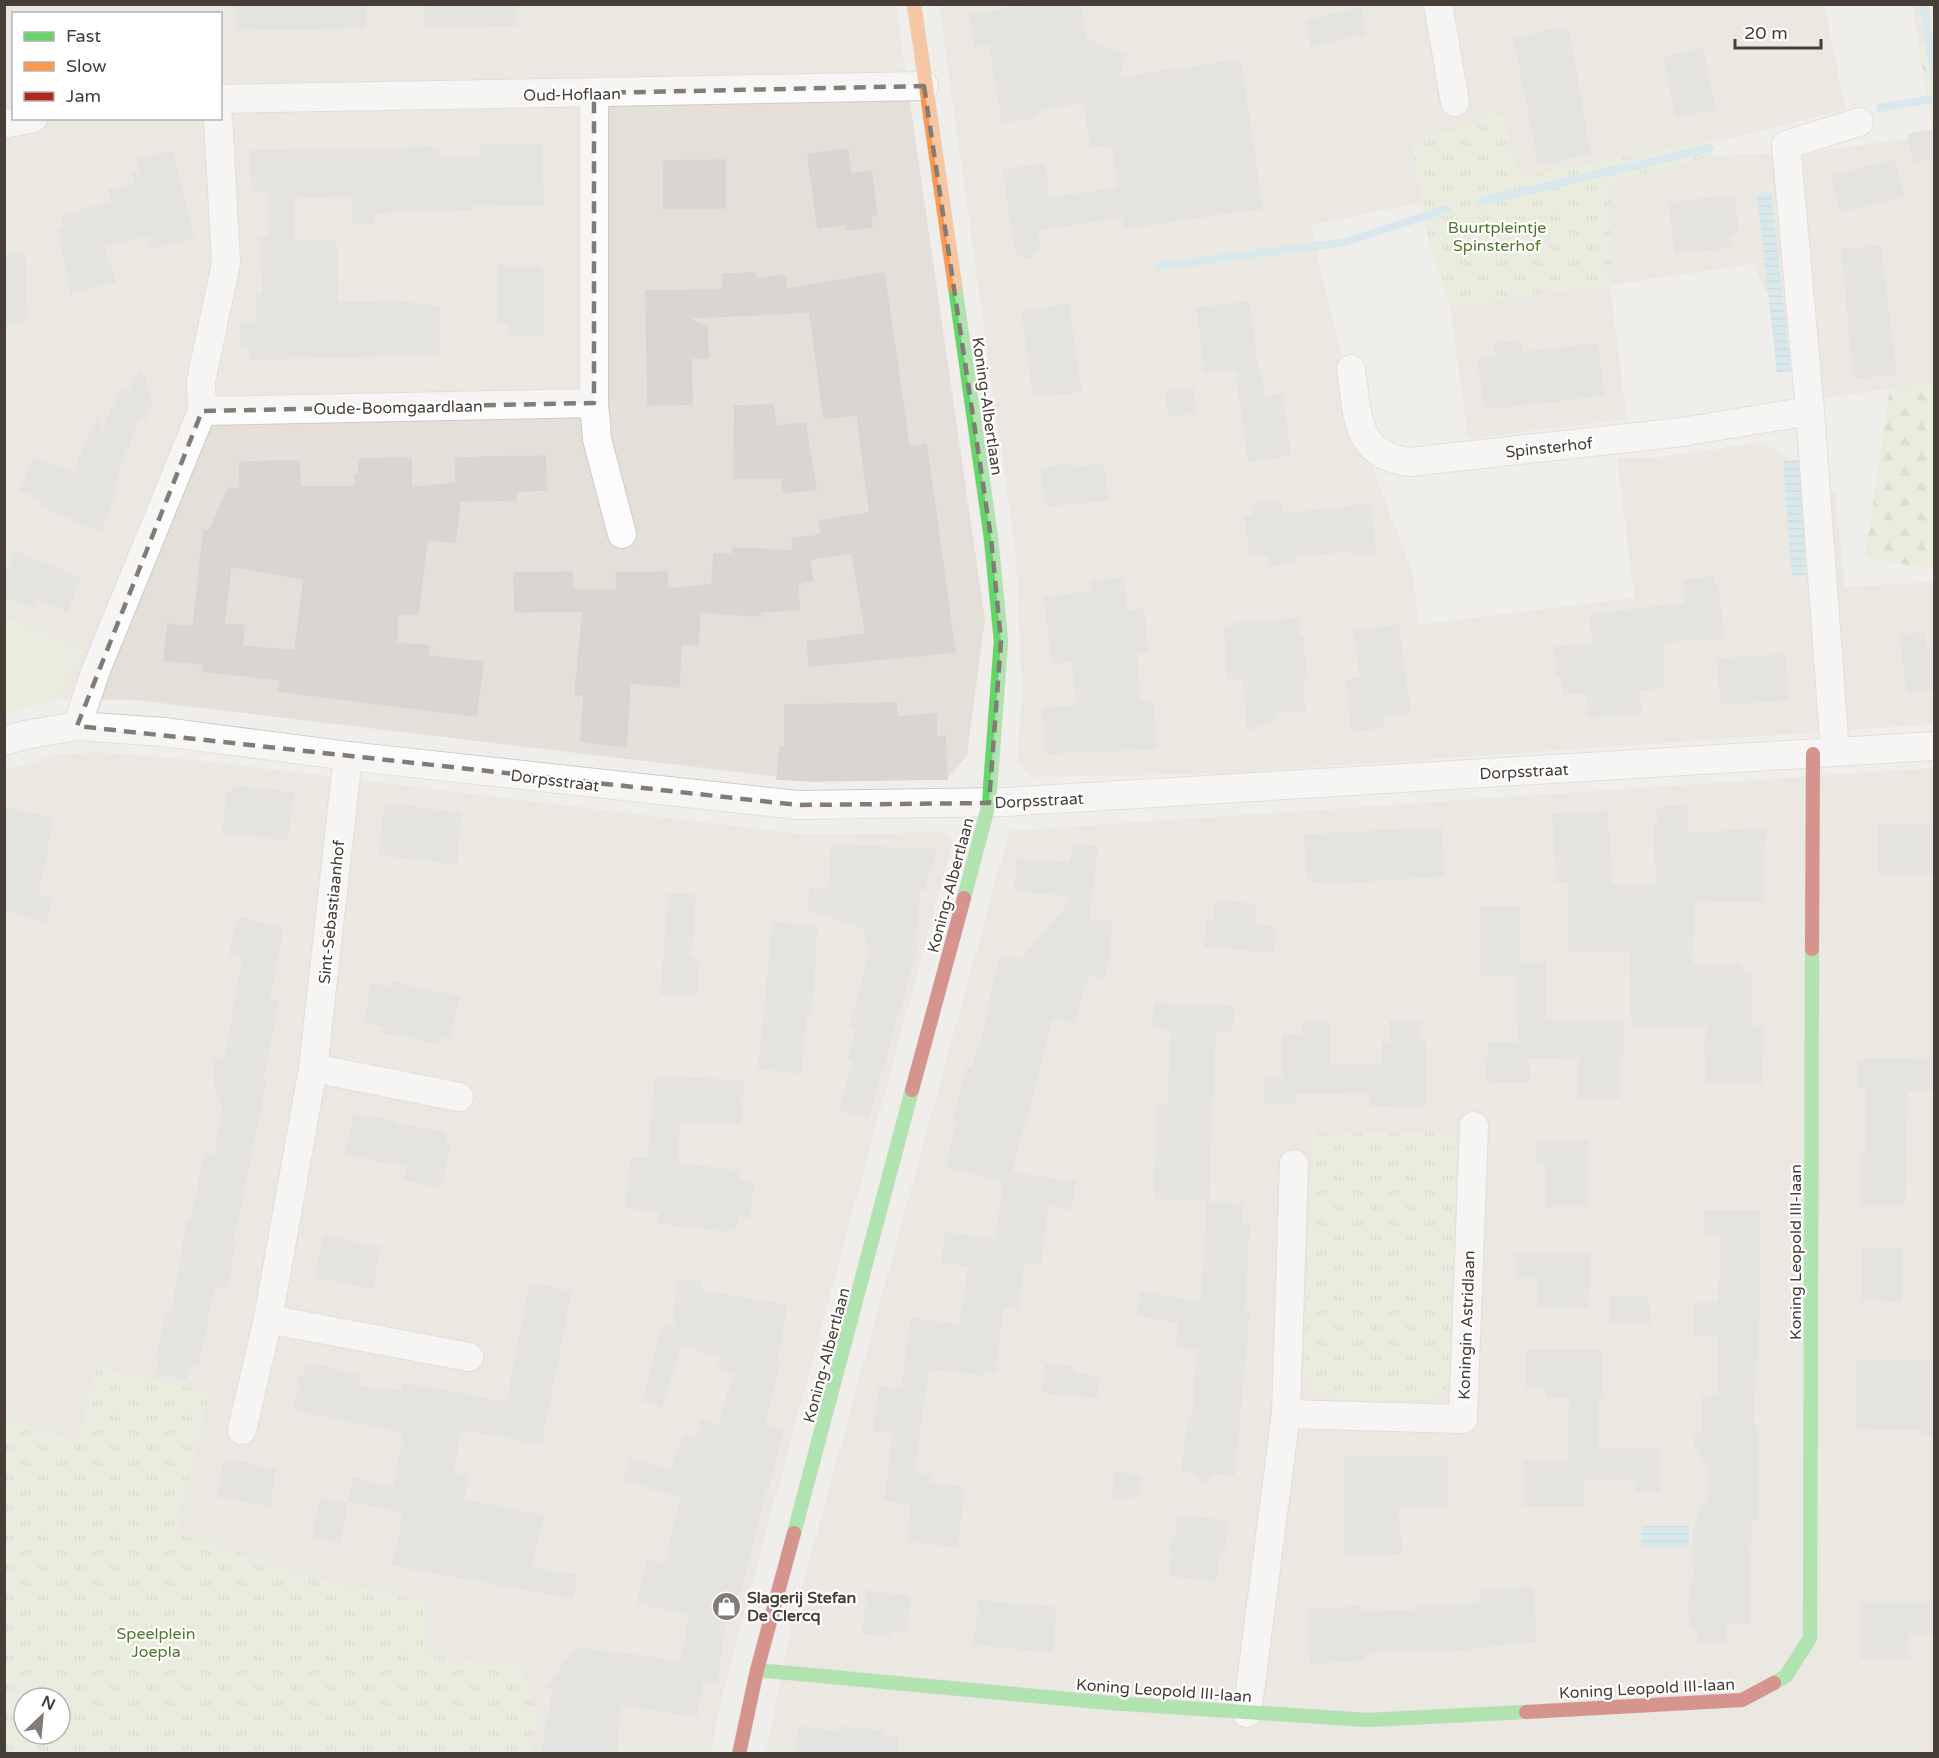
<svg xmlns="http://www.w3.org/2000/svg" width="1939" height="1758" font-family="'Varela Round',sans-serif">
<defs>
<pattern id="forest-firs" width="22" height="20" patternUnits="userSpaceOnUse" patternTransform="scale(1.5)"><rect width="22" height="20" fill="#e2eacc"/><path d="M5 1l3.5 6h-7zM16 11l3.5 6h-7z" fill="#c3cab0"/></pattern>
<pattern id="park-tufts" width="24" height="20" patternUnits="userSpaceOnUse" patternTransform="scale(1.5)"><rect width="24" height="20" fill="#e2eacc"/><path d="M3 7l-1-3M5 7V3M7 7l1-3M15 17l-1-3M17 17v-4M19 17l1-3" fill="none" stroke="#c3cab0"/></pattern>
<pattern id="water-rules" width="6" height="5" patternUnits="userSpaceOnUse" patternTransform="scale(1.5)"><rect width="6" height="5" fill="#bce1ee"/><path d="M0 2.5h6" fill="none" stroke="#a3c2cd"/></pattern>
</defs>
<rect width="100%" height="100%" fill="#f0eeeb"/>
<g fill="#e4dfd8" fill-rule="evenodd">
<path d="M4 5H896L985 620 967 755 947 779 812 781 134 700 57 699 83 650 5 618ZM14 14H220V118H14Z"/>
<path d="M939 5H1824L1846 109 1739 136 1311 225 1335 331 1371 463 1414 577 1418 625 1634 598 1617 458 1662 457 1764 442 1835 493 1845 587 1934 582V724L1218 774 1031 777 1017 763 1022 693 1016 558Z"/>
<path d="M1912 5H1934V37L1918 40Z"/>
<path d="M1934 135V382L1818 399 1753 264 1610 285 1627 419 1468 439 1450 306 1610 285V183L1713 156 1813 152Z"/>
<path d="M98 752 204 761 806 835 943 832 953 841 723 1692 711 1753H531L537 1715 425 1655 424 1600 308 1577 177 1532 209 1392 96 1368 79 1441 5 1418V770L57 755Z"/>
<path d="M1934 768V1753L766 1754 792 1623 1009 831Z"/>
</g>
<path fill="#e2eacc" d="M4 618 83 650 57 699 5 714Z"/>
<g fill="url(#forest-firs)">
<path d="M1934 37V135H1933L1918 40Z"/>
<path d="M1934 382V570L1865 557 1890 388Z"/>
</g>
<g fill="url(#park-tufts)" fill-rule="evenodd">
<path d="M1502 110 1520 177 1707 140 1713 156 1610 183V285L1450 306 1426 231 1412 142Z"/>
<path d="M1454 1131 1458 1371 1439 1398H1334L1314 1391 1303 1371 1313 1133Z"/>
<path d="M96 1368 209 1392 178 1532 308 1577 424 1600 425 1655 524 1667 537 1715 531 1753H5V1418L79 1441ZM24 1698H60V1734H24Z"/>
</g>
<g fill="url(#water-rules)">
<path d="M1771 192 1791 371 1777 373 1757 193Z"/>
<path d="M1800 460 1806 576 1792 577 1783 461Z"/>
<rect x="1642" y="1526" width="47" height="21"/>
</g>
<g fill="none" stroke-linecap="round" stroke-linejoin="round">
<g stroke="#bce1ee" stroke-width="8">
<path d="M1924 4 1934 76"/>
<path d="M1880 108 1932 99"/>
<path d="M1482 201 1710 148"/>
<path d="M1161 266 1345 242 1447 209"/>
</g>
</g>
<g fill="#d8d5d2" stroke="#d8d5d1" stroke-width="1.5" fill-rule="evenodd">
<path d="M237 4H365V28L237 30Z"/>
<path d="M425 4H516V25L425 27Z"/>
<path d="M1034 4H1080L1085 39 1126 55 1117 78 1240 60 1262 208 1125 228 1123 217 1036 230 1039 248 1033 256 1024 258 1016 252 1003 170 1044 164 1049 198 1119 188 1112 144 1091 147 1084 102 1035 110 1037 117 1002 122 990 44 975 47 970 15Z"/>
<path d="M1360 9 1365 34 1312 46 1306 20Z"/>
<path d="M1568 27 1590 154 1539 164 1514 38Z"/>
<path d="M1702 49 1715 109 1677 117 1664 57Z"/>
<path d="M1935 129V157L1914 162 1908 135Z"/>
<path d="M541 144 543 205 471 206V209L374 213V224H353L352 196 293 198 294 240H336L337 303 398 302 439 307 440 355 251 359V348H242L241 322H256V295H263L260 238H269V192H252L251 151 438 147V156H481V145Z"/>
<path d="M847 149 851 174 871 171 877 215 871 216 872 227 847 230 846 224 818 228 808 155Z"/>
<path d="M172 151 193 239 151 249 148 236 104 246 115 282 71 293 59 229 65 227 62 216 112 202 109 190 136 185 133 174 140 172 137 160Z"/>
<path d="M725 160V208H664V161Z"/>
<path d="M1895 161 1903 197 1840 211 1832 175Z"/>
<path d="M1734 196 1738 233 1729 235 1731 247 1675 253 1670 203Z"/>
<path d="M1880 246 1896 374 1854 378 1842 250Z"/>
<path d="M24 253 27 319 4 325V254Z"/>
<path d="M498 266H542L544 335H509L508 322H498Z"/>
<path d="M755 273V279L785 275 786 289 884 273 909 447 926 444 955 652 810 666 807 642 866 634 852 553 809 559 813 580 798 584 799 609 760 612V616L700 612 698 645 681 644 679 687 630 683 626 747 581 741 584 695 575 694 583 611 515 612 514 573 572 572 573 590H617L616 573 667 572 668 589 712 585 714 554H733V548L793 551 792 539 821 535 819 521 870 513 857 414 824 419 810 312 687 318 707 327 708 358H691L692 404 648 405 646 291 723 290V274Z"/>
<path d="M1249 302 1257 367 1265 397 1282 394 1290 455 1249 462 1236 369 1205 373 1197 308Z"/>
<path d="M1068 304 1081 391 1034 397 1022 311Z"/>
<path d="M1520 341 1522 353 1597 343 1604 395 1485 409 1478 359 1496 357 1495 344Z"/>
<path d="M141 368 152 403 145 419 140 417 113 485 117 488 100 531 39 506 42 499 21 490 35 457 74 473 98 416 102 433 120 389 128 393Z"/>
<path d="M1193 388 1196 413 1169 416 1166 391Z"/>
<path d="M773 405 776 426 805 423 816 489 784 493 782 478H734L735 406Z"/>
<path d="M545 456 546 490 516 491V500L460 501 455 543 427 539 418 614H397V643L429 646 428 656 483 662 476 716 279 691 281 680 203 671 204 664 164 660 168 624 193 627 204 530 209 532 228 489 240 488V462L299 461 300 487H355V475H359V459L411 458V488L456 483V458ZM231 566 304 579 295 651 242 646 244 626 224 624Z"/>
<path d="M1073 464V468L1103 464 1108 500 1046 506 1041 468Z"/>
<path d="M1280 500 1282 512H1288V514L1370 504 1376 555 1354 557 1353 550 1293 557 1294 563 1270 566 1268 554 1250 556 1245 517 1253 516V503Z"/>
<path d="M16 552 80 578 67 611 37 599 34 608 4 596V579Z"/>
<path d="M1713 577 1715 586 1717 585 1724 638 1664 641 1663 688 1639 689 1641 714 1589 717 1587 693 1563 694 1562 675 1557 676 1555 647 1593 645 1590 614 1685 604V580Z"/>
<path d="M1123 578 1127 611 1143 609 1148 652 1136 653 1140 702 1153 701 1156 749 1046 753 1043 708 1077 706 1073 661 1053 663 1044 598 1092 591 1091 581Z"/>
<path d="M1298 618 1299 637H1303L1306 676 1302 677 1305 710 1274 713V719L1248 730 1243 678 1228 679 1225 627 1248 620 1249 623Z"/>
<path d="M1398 625 1410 713 1383 716 1384 727 1352 731 1347 681 1361 678 1354 631Z"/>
<path d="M1924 632 1925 650 1935 649V689L1907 692 1900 635Z"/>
<path d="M1785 655 1788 700 1721 704 1718 659Z"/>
<path d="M896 703 897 717 936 714V737L945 736 947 779 812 781 777 779 780 747 785 748V705Z"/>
<path d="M236 786 293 793 287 840 223 832 227 795Z"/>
<path d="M385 804 461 813 456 864 379 854Z"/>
<path d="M1686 806 1688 834 1765 829 1762 901 1693 902 1692 964H1741V972L1752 973V1026H1764L1761 1084H1706L1707 1058 1704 1052 1707 1026 1632 1027 1631 951 1569 952V881L1557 882 1553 815 1607 811 1612 885H1657L1654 824 1659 825 1657 808Z"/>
<path d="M4 808 53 818 38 895 51 898 46 922 4 909Z"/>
<path d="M1878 825 1935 826V874H1878Z"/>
<path d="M1441 828 1444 876 1329 883 1308 880 1305 835Z"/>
<path d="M1073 844 1097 847 1089 919 1112 922 1108 956 1110 957 1104 979 1088 975 1074 1023 1053 1017 1011 1173 1075 1182 1071 1209 1048 1205 1040 1264 1024 1262 1018 1309 1003 1307 995 1373 983 1372V1375L928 1368 914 1473 930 1475 929 1482 964 1488 957 1546 908 1541 911 1504 885 1500 893 1433 874 1430 880 1386 902 1389 911 1318 960 1325 969 1266 942 1262 946 1233 996 1239 1004 1182 945 1166 958 1120 954 1119 968 1067 972 1069 983 1034 1001 955 1021 961 1075 896 1015 891 1017 859 1071 864Z"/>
<path d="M832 845 936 850 924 889H920L915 941 918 942 868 1118 840 1110 854 1061 848 1059 857 1029 850 1026 870 954 865 928 809 910 810 889 829 890Z"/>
<path d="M669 894 695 896 691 958 699 959 697 995 661 994Z"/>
<path d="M1216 901 1256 905 1254 925 1276 928 1273 952 1205 946 1207 920 1214 921Z"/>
<path d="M1481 907H1520V962H1545V1020H1623V1055H1619V1098H1579V1058L1528 1057 1529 1081 1488 1082 1485 1062 1488 1059V1043H1518L1517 975 1480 976Z"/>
<path d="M238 918 283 927 269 999 278 1000 263 1081H266L233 1241 236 1242 226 1289 214 1286 198 1367 188 1364 186 1379 158 1373 160 1359H157L166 1312 172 1314 188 1219 192 1220 205 1153 215 1155 223 1108 217 1096 213 1057 225 1059 243 958 230 955Z"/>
<path d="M773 922 817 926 811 1015 806 1013 801 1073 759 1069Z"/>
<path d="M393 982 459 997 450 1038 441 1037 440 1043 413 1038 383 1032 385 1026 365 1022 372 984 392 988Z"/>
<path d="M1155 1003 1233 1007 1232 1032 1215 1031 1208 1200 1155 1198 1157 1104H1168L1172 1029 1153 1028Z"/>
<path d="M1390 1021 1420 1022V1043H1425V1107L1371 1105 1370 1094 1295 1093 1294 1104H1265V1078H1283V1035H1302V1022H1329V1065L1382 1066 1383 1043H1390Z"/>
<path d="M1933 1058V1090H1907L1904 1206H1861V1154H1866L1867 1087H1859L1858 1059Z"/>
<path d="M656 1077 744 1081 740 1124 679 1122 677 1164 739 1171 738 1181 754 1182 749 1217 737 1216 736 1229 723 1231 659 1223 660 1212 626 1207 631 1158 648 1159Z"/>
<path d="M354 1114 397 1122 396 1125 445 1132 444 1145 450 1146 441 1187 405 1180 408 1166 346 1155Z"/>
<path d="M1588 1141V1206H1546V1164H1537V1142Z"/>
<path d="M1207 1203 1242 1204 1241 1223 1249 1224 1244 1312H1249L1234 1475 1213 1472 1205 1484 1193 1473 1182 1471 1189 1418 1193 1419 1197 1349 1177 1348 1179 1322 1137 1316 1141 1293 1202 1302Z"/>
<path d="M1705 1211H1759L1758 1361 1756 1360 1752 1426H1758V1519H1750L1752 1547H1749V1623L1725 1622V1643H1698V1628H1691L1689 1607 1691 1581H1694L1693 1533 1703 1504 1708 1502V1464L1696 1450 1695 1436 1703 1431V1396H1719V1336L1694 1335V1304L1718 1303 1720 1281V1234H1705Z"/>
<path d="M324 1235 380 1247 372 1288 316 1277Z"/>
<path d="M1863 1249H1901V1301L1862 1300Z"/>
<path d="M1516 1254H1589L1588 1307 1538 1308V1278H1516Z"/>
<path d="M677 1281 701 1282 700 1291 786 1305 777 1362 780 1364 764 1424 783 1429 731 1624 725 1623 717 1683 702 1681 697 1716 620 1705 616 1754H559L542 1751 554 1688 546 1687 577 1648 679 1661 683 1655 689 1615 638 1603 648 1560 666 1564 681 1497 624 1480 631 1459 671 1470 685 1434 697 1437 702 1421 718 1426 735 1373 718 1369 722 1357 681 1345 661 1406 644 1401 663 1325 674 1327Z"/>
<path d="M530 1284 571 1291 541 1444 461 1429 452 1473 468 1475 463 1500 544 1516 531 1567 577 1576 572 1598 393 1565 404 1512 349 1501 353 1478 394 1487 404 1432 294 1410 300 1375 305 1376 307 1364 361 1374 359 1386 402 1392 404 1383 507 1403Z"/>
<path d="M1648 1297 1649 1324H1610V1298Z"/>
<path d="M1527 1351H1602V1397H1598V1449H1660L1659 1492 1637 1491V1480L1584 1479V1505H1524L1525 1461H1568L1570 1397H1547V1388H1527Z"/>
<path d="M1857 1361H1935V1439L1917 1429 1857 1430Z"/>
<path d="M1046 1364 1073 1368 1072 1373 1099 1377 1096 1398 1043 1392Z"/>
<path d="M1344 1457H1447V1507L1397 1508 1402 1553 1344 1556Z"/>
<path d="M224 1459 275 1469 270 1506 218 1496Z"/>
<path d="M1116 1472 1141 1475 1138 1495 1112 1501Z"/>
<path d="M320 1499 347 1503 340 1543 313 1538Z"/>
<path d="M1178 1515 1228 1522 1224 1550 1220 1549 1216 1581 1170 1575 1173 1552 1170 1548 1172 1538 1176 1534Z"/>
<path d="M1532 1587 1536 1641 1430 1653V1650L1364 1653V1660L1310 1663 1308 1609 1361 1607V1612L1416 1610V1606L1482 1603 1481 1589Z"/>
<path d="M867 1591 910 1596 906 1632 889 1631V1636L863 1633Z"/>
<path d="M979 1601 1056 1608 1052 1652 974 1644Z"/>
<path d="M1861 1602H1935V1634H1908V1658H1861Z"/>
<path d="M799 1727 841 1732 842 1727 881 1731 880 1736 898 1737 897 1754H796Z"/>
</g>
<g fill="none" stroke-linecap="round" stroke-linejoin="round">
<defs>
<g id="street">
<path d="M1438 4 1455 102"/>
<path d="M220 99 924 86"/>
<path d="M4 124 33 118"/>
<path d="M1351 369C1358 414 1354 456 1410 462L1682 432 1810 411"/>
<path d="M594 403 597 439 622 534"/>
<path d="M202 411 594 403V93"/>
<path d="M77 726 96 670 202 411 201 381 226 263 218 118"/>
<path d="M4 741 25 735 77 726 164 732 348 756 798 805 1005 802 1934 746"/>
<path d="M1835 752 1810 411 1786 145 1859 122"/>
<path d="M313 1068 459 1097"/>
<path d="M268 1319 469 1357"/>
<path d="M1286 1414 1463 1419 1474 1126"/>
<path d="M242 1430 268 1319 313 1068 348 756"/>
<path d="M1247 1713 1286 1414 1294 1164"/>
</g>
<g id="fast">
<path d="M955 286 991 538 1001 641 989 803 964 898"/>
<path d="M794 1533 912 1090"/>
<path d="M757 1670 1110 1703 1367 1720 1526 1712"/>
<path d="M1774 1683 1786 1676 1810 1638 1812 949"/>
</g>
<path id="slow" d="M914 4 955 286"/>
<g id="jam">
<path d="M1812 949 1813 754"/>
<path d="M912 1090 964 898"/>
<path d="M1526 1712 1742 1700 1774 1683"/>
<path d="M739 1754 757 1670 794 1533"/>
</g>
</defs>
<use href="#street" stroke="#ceccc8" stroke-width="30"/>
<use href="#fast" stroke="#d1cbc3" stroke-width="15"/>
<use href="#slow" stroke="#d1cbc3" stroke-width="15"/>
<use href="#jam" stroke="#d1cbc3" stroke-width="15"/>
<use href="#street" stroke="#fdfcfc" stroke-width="28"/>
<use href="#fast" stroke="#63d668" stroke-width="14"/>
<use href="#slow" stroke="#ff974d" stroke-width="14"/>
<use href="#jam" stroke="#b3261e" stroke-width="14"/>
</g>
<path d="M0 0H1939V1758H0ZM924 86 991 538 1001 641 989 803 798 805 77 726 202 411 594 403V93Z" fill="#f0eeeb" fill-opacity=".55" fill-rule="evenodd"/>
<path fill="none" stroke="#827c76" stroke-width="4.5" stroke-dasharray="12 8" stroke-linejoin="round" d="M924 86 991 538 1001 641 989 803 798 805 77 726 202 411 594 403V93Z"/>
<defs>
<symbol id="shop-disc" viewBox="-11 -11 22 22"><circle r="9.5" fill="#827c76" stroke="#fff"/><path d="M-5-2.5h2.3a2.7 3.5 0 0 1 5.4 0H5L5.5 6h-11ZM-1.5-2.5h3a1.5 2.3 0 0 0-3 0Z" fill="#fff"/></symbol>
</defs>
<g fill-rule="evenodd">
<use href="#shop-disc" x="710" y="1590" width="33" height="33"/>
</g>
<g text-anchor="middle" stroke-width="4.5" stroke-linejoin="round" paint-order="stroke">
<g font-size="16" fill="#473e37" stroke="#fff">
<text transform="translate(572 94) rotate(-1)" y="6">Oud-Hoflaan</text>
<text transform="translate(988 406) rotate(82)" y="6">Koning-Albertlaan</text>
<text transform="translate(398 407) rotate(-1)" y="6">Oude-Boomgaardlaan</text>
<text transform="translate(1549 447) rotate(-6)" y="6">Spinsterhof</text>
<text transform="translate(1524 771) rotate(-3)" y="6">Dorpsstraat</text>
<text transform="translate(555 780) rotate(7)" y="6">Dorpsstraat</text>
<text transform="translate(1039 800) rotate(-3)" y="6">Dorpsstraat</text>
<text transform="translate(950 885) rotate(-75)" y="6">Koning-Albertlaan</text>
<text transform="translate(331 912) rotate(-84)" y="6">Sint-Sebastiaanhof</text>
<text transform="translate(1795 1252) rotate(-90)" y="6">Koning Leopold III-laan</text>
<text transform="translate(1466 1325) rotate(-88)" y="6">Koningin Astridlaan</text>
<text transform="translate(826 1355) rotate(-75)" y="6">Koning-Albertlaan</text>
<text transform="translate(1647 1688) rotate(-3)" y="6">Koning Leopold III-laan</text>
<text transform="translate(1164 1690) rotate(4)" y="6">Koning Leopold III-laan</text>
</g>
<g font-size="16" fill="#53772b" stroke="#fff">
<text x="1497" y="233">Buurtpleintje<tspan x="1497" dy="18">Spinsterhof</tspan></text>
<text x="156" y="1639">Speelplein<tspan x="156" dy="18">Joepla</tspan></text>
</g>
<g font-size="16" font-weight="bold" fill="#473e37" stroke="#fff" text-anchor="start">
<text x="747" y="1603">Slagerij Stefan<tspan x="747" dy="18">De Clercq</tspan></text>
</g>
</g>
<rect width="1939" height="1758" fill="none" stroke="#473e37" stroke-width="12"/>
<rect x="12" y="12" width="210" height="108" fill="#ffffff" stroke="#b5b2af" stroke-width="1.5"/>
<rect x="24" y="32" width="30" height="9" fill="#63d668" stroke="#b5b2af" stroke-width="1.5"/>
<text x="66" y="42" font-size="18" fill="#473e37">Fast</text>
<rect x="24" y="62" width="30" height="9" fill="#ff974d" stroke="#b5b2af" stroke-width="1.5"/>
<text x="66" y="72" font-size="18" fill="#473e37">Slow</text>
<rect x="24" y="92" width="30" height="9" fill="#b3261e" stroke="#b5b2af" stroke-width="1.5"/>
<text x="66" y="102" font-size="18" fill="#473e37">Jam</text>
<g transform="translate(42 1716) rotate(26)"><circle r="28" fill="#ffffff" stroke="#b5b2af" stroke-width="1.5"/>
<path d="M0-4.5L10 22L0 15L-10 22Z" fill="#827c76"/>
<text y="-9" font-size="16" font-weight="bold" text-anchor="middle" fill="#473e37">N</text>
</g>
<path d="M1735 39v9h86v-9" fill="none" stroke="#473e37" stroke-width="3"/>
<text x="1744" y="39" font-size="18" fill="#473e37" stroke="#ffffff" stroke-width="4.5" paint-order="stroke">20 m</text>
</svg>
